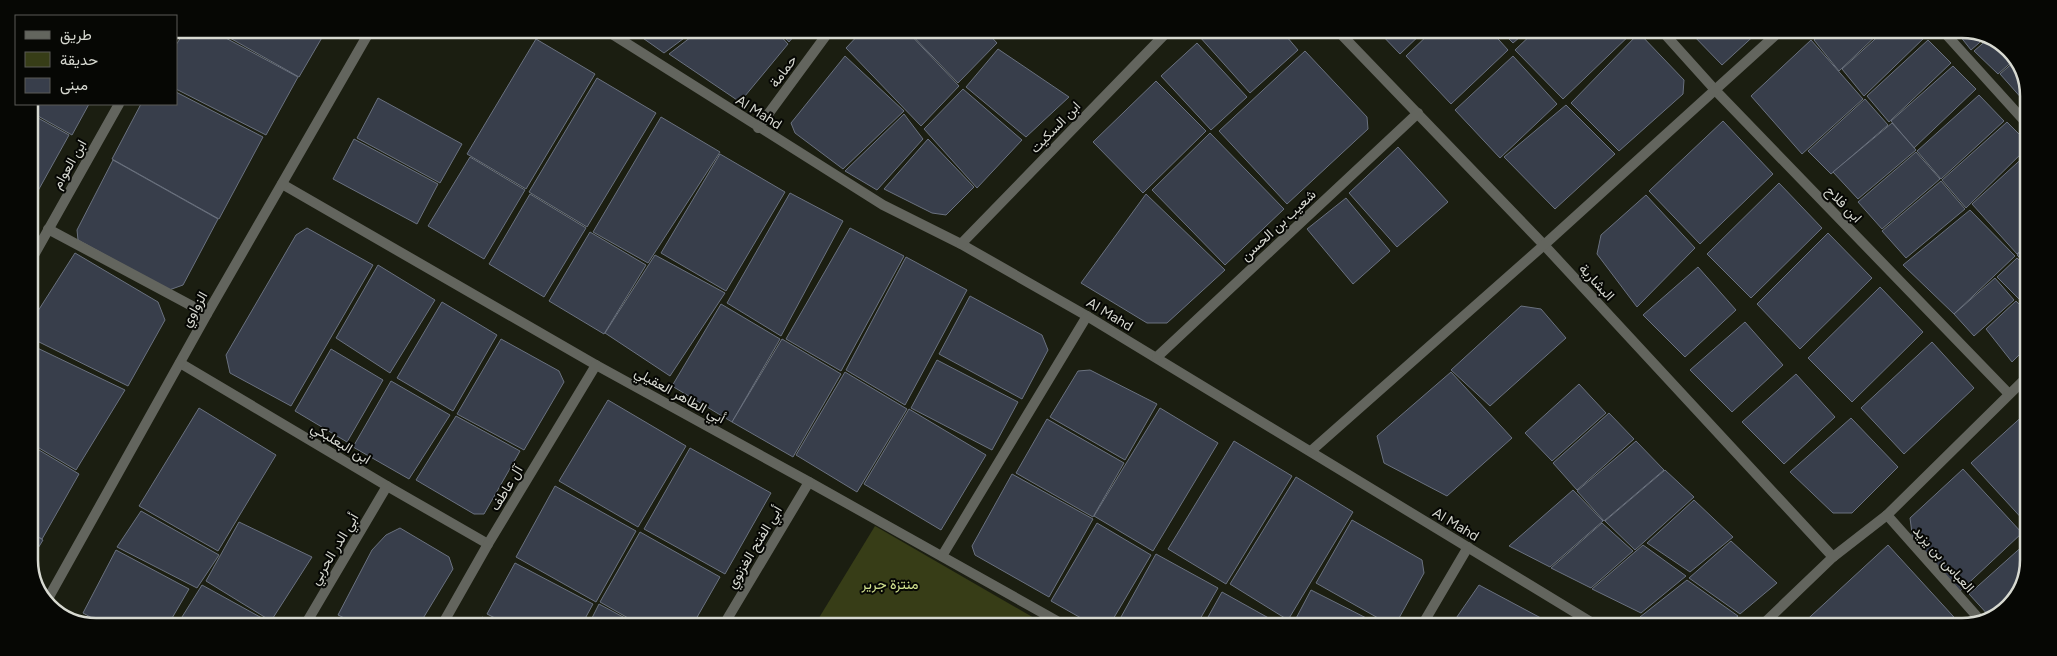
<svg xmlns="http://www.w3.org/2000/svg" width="2057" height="656" font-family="Figtree,Vazirmatn,sans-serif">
<rect width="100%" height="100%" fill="#1b1e11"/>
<path fill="#373d17" d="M875 526 1048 626H814Z"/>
<g fill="#383e4b" stroke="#6a717f">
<path d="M186 29H209L298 77 266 135 176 89V45Z"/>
<path d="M214 29H327L299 77Z"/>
<path d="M630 29 695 30 664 53Z"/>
<path d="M700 30H775L788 44 740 102 669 54Z"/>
<path d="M778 30H799L789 42Z"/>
<path d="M863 30H906L959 86 921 126 846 48Z"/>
<path d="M907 30H985L997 43 958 83Z"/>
<path d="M1205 30H1281L1298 50 1250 93 1199 36Z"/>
<path d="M1377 30H1425L1400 54Z"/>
<path d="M1433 30H1490L1508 50 1451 104 1406 56Z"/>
<path d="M1501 31H1527L1513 43Z"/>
<path d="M1535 31H1634L1563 99 1515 50Z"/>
<path d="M1689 31H1759L1722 65Z"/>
<path d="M1824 31H1881L1839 71 1814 40Z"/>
<path d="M1884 31H1921L1926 36 1864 96 1842 69Z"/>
<path d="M1956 31H1979L1987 36 1971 50Z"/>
<path d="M1639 33 1684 80 1683 94 1619 151 1571 103Z"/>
<path d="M1989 38 2014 55 2016 58 1998 74 1974 51Z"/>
<path d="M536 39 595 74 526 189 467 154Z"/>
<path d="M1811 40 1863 99 1802 154 1751 96Z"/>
<path d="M1928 40 1951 63 1889 122 1867 96Z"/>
<path d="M1197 43 1247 97 1211 130 1161 76Z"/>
<path d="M998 49 1069 97 1026 137 966 87Z"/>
<path d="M1305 51 1367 117 1368 129 1287 204 1219 131Z"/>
<path d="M845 56 904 111 843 169 795 133 791 123Z"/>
<path d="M1513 56 1557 104 1500 158 1455 110Z"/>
<path d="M2016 60 2028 91V97L2024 101 2000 74Z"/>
<path d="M1953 66 1976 89 1914 148 1891 121Z"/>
<path d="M597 78 656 113 587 227 529 192Z"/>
<path d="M1156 81 1206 131 1143 193 1093 142Z"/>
<path d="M963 89 1022 140 977 188 924 129Z"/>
<path d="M176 92 263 137 219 219 112 159 141 104H176Z"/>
<path d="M1979 95 2004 121 1941 179 1917 151Z"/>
<path d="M378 98 462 144 440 183 357 138Z"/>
<path d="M1865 99 1888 125 1831 174 1808 151Z"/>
<path d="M29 104H89L72 135 29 111Z"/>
<path d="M1566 105 1615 154 1555 209 1504 157Z"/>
<path d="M29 113 69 135 29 207Z"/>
<path d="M904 114 923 139 877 190 845 171Z"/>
<path d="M661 117 720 152 648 263 593 232Z"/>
<path d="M1723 121 1773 174 1700 244 1649 191Z"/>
<path d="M2007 122 2028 143V147L1966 208 1942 180Z"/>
<path d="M1892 123 1916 150 1858 199 1833 172Z"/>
<path d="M1210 133 1284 209 1225 265 1152 190Z"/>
<path d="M354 139 438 184 417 224 333 179Z"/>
<path d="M928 139 974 187 946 215 932 213 884 189Z"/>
<path d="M1398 147 1448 202 1397 247 1349 193Z"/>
<path d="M1916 152 1940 179 1882 229 1858 202Z"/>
<path d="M2028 153 2027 244 2017 254 1972 204Z"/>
<path d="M720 154 785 192 726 291 661 253Z"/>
<path d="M470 157 525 190 484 259 428 226Z"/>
<path d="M113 160 218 219 183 285 169 290 78 240 77 230Z"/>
<path d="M1941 181 1965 209 1906 258 1882 231Z"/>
<path d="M1779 183 1822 228 1751 298 1707 254Z"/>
<path d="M790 193 843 221 781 336 727 303Z"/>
<path d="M530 194 586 228 544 297 489 264Z"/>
<path d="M1146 194 1225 270 1167 323H1147L1081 283Z"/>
<path d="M1646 195 1695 248 1637 307 1597 254 1601 235Z"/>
<path d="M1346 198 1390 251 1353 284 1307 229Z"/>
<path d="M1970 210 2015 256 1954 314 1903 265Z"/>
<path d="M307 228 373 265 291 406 230 373 226 355 296 235Z"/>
<path d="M850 228 904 256 841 371 786 339Z"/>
<path d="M590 232 646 265 604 334 549 301Z"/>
<path d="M1828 233 1872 278 1800 349 1757 304Z"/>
<path d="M2027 246V265L2017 255Z"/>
<path d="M75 253 158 302 165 320 128 386 29 337V325Z"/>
<path d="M655 255 725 293 670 376 605 333Z"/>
<path d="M906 257 967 290 905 405 846 370Z"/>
<path d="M2017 258 2027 268V307L1997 277Z"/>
<path d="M378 265 435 300 390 373 336 338Z"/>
<path d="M1698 267 1736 310 1685 357 1643 315Z"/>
<path d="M1995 278 2014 300 1974 336 1954 314Z"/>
<path d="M1880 287 1923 332 1852 402 1808 358Z"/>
<path d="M970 296 1042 335 1048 350 1022 399 939 354Z"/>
<path d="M2016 301 2027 312V347L2012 362 1986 329Z"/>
<path d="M442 302 497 335 453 411 397 378Z"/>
<path d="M721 304 780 339 732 422 672 386Z"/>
<path d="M1521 306 1541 309 1566 338 1490 406 1451 370Z"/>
<path d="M1745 322 1783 365 1732 412 1690 370Z"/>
<path d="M501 339 559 371 564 382 524 450 457 414Z"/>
<path d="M782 339 841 374 793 457 732 422Z"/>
<path d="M1932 342 1974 388 1904 454 1861 408Z"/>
<path d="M29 344 125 390 76 470 29 442Z"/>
<path d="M331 349 383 380 347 442 295 411Z"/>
<path d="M937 360 1018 402 992 450 911 408Z"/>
<path d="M1090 370 1157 404 1125 460 1050 417 1078 371Z"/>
<path d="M845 372 907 409 857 492 796 455Z"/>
<path d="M1451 372 1512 438 1447 496 1384 463 1377 436Z"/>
<path d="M1796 374 1835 417 1784 464 1742 422Z"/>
<path d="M391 381 450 415 409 479 353 447Z"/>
<path d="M1579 384 1606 413 1552 461 1525 433Z"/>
<path d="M608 400 686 446 638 527 559 481Z"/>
<path d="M199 408 276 455 218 551 139 506Z"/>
<path d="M1160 408 1218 443 1153 551 1094 516Z"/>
<path d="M909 409 986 455 941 530 864 484Z"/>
<path d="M2027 412 2026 523 1971 463Z"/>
<path d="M1609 413 1634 439 1577 490 1553 463Z"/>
<path d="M456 416 520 451 484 514H474L416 480Z"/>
<path d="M1851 418 1898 467 1852 513H1833L1790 472Z"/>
<path d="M1047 419 1124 463 1093 517 1016 473Z"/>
<path d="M1234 441 1292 476 1226 584 1168 549Z"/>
<path d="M1636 441 1664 470 1604 521 1577 491Z"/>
<path d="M29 444 79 474 42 539 29 531Z"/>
<path d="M690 448 771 493 725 574 644 529Z"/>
<path d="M1963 469 2022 533 1959 592 1913 541 1910 518Z"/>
<path d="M1665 470 1694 497 1635 550 1605 521Z"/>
<path d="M1012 474 1093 519 1049 597 975 555 972 546Z"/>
<path d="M1296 477 1353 512 1288 620 1230 584Z"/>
<path d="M555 486 636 531 596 602 516 557Z"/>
<path d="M1573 490 1603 521 1550 567 1509 546Z"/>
<path d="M1694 500 1733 537 1690 572 1647 543Z"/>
<path d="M141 511 219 555 197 588 117 547Z"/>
<path d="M1352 520 1422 560 1424 573 1394 627 1316 583Z"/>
<path d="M239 522 312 557 271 621 206 581Z"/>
<path d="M1097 523 1151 555 1109 626H1095L1051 601Z"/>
<path d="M1602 523 1633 551 1591 588 1551 568Z"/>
<path d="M400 528 449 557 453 569 419 625H359L338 615 372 550 386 535Z"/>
<path d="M29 532 43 540 29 563Z"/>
<path d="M640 532 720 577 692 626H642L600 602Z"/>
<path d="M1731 541 1777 583 1740 614 1689 578Z"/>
<path d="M2026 543V578L2002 613 1990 617 1969 594Z"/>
<path d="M1643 545 1686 576 1641 613 1592 589Z"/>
<path d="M1888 545 1963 627H1799Z"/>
<path d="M116 550 189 589 168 625H105L83 613Z"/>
<path d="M1156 554 1218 588 1196 626H1116Z"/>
<path d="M515 563 593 604 581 626 509 625 487 614Z"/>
<path d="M1687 580 1738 616 1725 627H1662L1640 617Z"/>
<path d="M202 585 271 623 270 625H177Z"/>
<path d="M1479 585 1554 625 1450 627Z"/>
<path d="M1311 590 1384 627 1292 626Z"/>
<path d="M1222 592 1283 626H1203Z"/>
<path d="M599 604 640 626H588Z"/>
<path d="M482 617 497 625H478Z"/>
</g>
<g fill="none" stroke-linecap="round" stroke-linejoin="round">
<g stroke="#63655e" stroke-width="10">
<path d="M604 29 883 205 961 244 1087 316 1599 627"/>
<path d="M1337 30 1544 245 1833 557"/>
<path d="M1662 31 1716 91 2009 394"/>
<path d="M1943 31 2028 125"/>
<path d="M758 128 830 30"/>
<path d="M282 184 596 365 809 482 1066 626"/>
<path d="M48 229 207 314"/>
<path d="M961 244 1169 30"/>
<path d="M29 264 119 104"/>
<path d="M1157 357 1418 113"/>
<path d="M180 363 387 486 488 544"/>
<path d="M1311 451 1544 245 1780 31"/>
<path d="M1887 515 1981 621"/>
<path d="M942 556 1087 316"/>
<path d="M45 604 207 314 371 29"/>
<path d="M305 625 387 486"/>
<path d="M442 625 488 544 596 365"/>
<path d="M723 626 809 482"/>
<path d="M1421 627 1468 547"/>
<path d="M1760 627 1833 557 1887 515 2027 377"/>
</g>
</g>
<g text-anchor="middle" stroke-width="4" stroke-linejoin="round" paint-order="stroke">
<g font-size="14" fill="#d7d9d1" stroke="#060704">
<text transform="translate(783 71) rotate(-54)" y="5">حمامة</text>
<text transform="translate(759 112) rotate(32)" y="5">Al Mahd</text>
<text transform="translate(1055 127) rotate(-46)" y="5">ابن السكيت</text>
<text transform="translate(69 164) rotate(-60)" y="5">ابن العوام</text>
<text transform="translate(1844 204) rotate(46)" y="5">ابن فلاح</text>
<text transform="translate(1278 225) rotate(-43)" y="5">شعيب بن الحسن</text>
<text transform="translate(1597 282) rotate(47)" y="5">البشارية</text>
<text transform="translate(194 309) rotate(-60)" y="5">الزواوي</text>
<text transform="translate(1110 314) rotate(31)" y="5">Al Mahd</text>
<text transform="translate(680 395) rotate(29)" y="5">أبي الطاهر العقيلي</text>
<text transform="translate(341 443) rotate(31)" y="5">ابن البعلبكي</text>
<text transform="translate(506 488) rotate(-59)" y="5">آل عاطف</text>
<text transform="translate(1456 524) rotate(31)" y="5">Al Mahd</text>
<text transform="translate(754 547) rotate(-59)" y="5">أبي الفتح الغزنوي</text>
<text transform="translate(334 549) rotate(-59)" y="5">أبي الدر الحربي</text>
<text transform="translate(1944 559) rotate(48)" y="5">العباس بن يزيد</text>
</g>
<g font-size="14" fill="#d1e18e" stroke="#060704">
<text x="890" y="589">منتزة جرير</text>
</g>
</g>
<path d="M0 0H2057V656H0ZM96 38H1962A58 58 0 0 1 2020 96V560A58 58 0 0 1 1962 618H96A58 58 0 0 1 38 560V96A58 58 0 0 1 96 38Z" fill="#060704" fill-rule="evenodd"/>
<path fill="none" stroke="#d7d9d1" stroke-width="2.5" d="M96 38H1962A58 58 0 0 1 2020 96V560A58 58 0 0 1 1962 618H96A58 58 0 0 1 38 560V96A58 58 0 0 1 96 38Z"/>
<rect x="15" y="15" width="162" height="90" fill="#060704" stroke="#5a5b56"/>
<rect x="25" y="31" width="25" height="8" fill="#63655e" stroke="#5a5b56"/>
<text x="60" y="40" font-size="15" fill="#d7d9d1">طريق</text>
<rect x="25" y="52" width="25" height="15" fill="#373d17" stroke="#5a5b56"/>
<text x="60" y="65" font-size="15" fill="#d7d9d1">حديقة</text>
<rect x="25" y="78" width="25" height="15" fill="#383e4b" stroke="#5a5b56"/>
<text x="60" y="90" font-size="15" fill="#d7d9d1">مبنى</text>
</svg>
